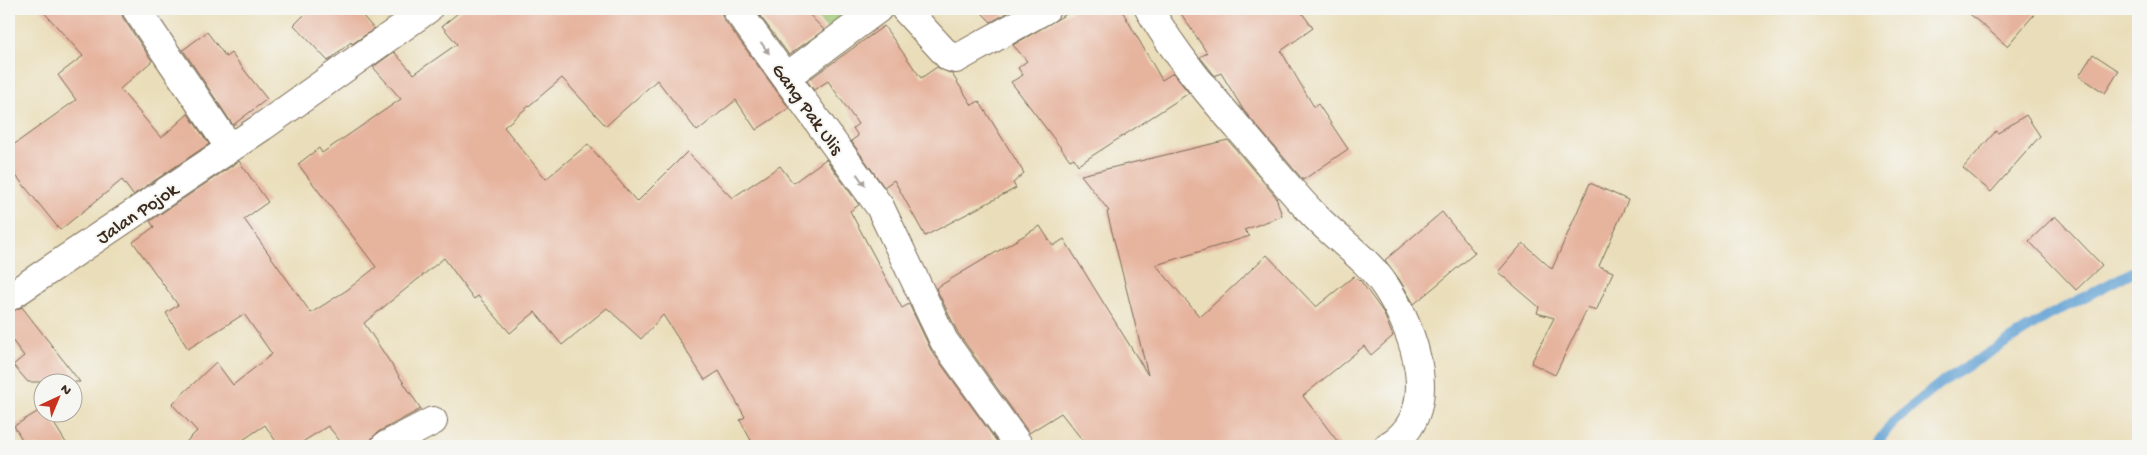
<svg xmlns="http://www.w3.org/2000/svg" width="2147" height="455" font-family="'Gochi Hand',sans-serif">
<rect width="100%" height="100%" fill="#f6f6f2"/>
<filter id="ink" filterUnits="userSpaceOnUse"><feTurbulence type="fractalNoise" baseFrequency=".02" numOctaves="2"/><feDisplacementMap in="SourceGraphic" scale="10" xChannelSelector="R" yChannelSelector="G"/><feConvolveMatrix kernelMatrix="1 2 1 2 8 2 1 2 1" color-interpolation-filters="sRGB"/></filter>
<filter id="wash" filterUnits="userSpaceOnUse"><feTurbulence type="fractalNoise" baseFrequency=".0096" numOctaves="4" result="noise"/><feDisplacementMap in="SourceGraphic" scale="20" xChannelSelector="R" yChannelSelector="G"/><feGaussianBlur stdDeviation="1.12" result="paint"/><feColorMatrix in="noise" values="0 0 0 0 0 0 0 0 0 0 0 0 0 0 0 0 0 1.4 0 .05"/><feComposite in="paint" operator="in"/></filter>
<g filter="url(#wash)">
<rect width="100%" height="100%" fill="#eadeba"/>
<path fill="#9cc673" stroke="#6c7848" d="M828 9H868L834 35 818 18Z"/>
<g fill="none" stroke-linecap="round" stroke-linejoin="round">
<path stroke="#61a0d3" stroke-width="10" d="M1875 446 1892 423 1939 384 2048 316 2138 269"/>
</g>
<g id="blocks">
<g fill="#e6b39d">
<path d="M41 9H121L123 18 152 61 120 89 161 138 188 114 209 144 133 195 122 180 60 230 9 167V148L76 100 58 75 83 56Z"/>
<path d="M310 9H357L374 29 352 44 351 42 328 61 294 25Z"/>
<path d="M463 9H721L723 18 789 108 756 130 736 100 697 131 657 80 606 126 562 78 504 127 546 179 588 144 637 202 687 152 732 198 780 166 793 183 826 159 859 205 850 211 902 308 909 304 931 350 1000 446H754L740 420 745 417 719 371 705 380 663 315 641 339 607 308 562 345 535 312 510 333 478 296 474 299 444 258 364 323 421 409 378 432 372 438 370 446H344L328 426 296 446H279L265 425 234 446H182L197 431 172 404 216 362 233 385 272 354 244 314 188 349 166 313 178 305 133 242 154 227 150 221 239 161 268 202 244 219 311 313 347 290 376 267 298 164 319 148 322 153 401 99 373 67 394 52 414 74 457 44 442 26Z"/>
<path d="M755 9H804L824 30 789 55Z"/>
<path d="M978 9H1014L991 22Z"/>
<path d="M1075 9H1121L1162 80 1173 73 1189 93 1078 165 1074 158 1070 160 1011 82 1023 75 1018 68 1027 61 1013 45Z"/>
<path d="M1178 9H1299L1313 28 1281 51 1314 107 1318 104 1348 149 1303 180 1244 111 1221 73 1215 76 1200 57 1207 53Z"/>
<path d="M1964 9H2039L2007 46Z"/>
<path d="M884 26 921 78 937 67 952 74 972 105 979 101 1024 173 1013 183 1016 188 925 236 894 180 884 187 851 141 858 136 853 128 858 124 828 81 814 90 807 81Z"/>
<path d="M207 32 226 57 231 53 267 99 233 125 183 50Z"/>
<path d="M2093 54 2119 71 2105 93 2079 76Z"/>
<path d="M2026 115 2040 136 1991 192 1963 168 1996 131 1998 133Z"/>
<path d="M1228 140 1276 197 1282 216 1244 230 1250 236 1156 265 1200 317 1267 255 1316 307 1354 276 1359 281 1360 280 1383 312 1393 336 1371 355 1364 346 1303 396 1341 446H1087L1061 413 1029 433 958 333 936 288 1040 226 1053 246 1064 239 1148 375 1107 212 1109 211 1081 175Z"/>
<path d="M1590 183 1628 200 1599 266 1613 272 1596 311 1588 307 1555 375 1531 363 1554 318 1537 313 1539 307 1498 272 1523 243 1552 269Z"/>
<path d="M1442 212 1475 253 1414 304 1399 279 1385 260Z"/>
<path d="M2055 216 2102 265 2076 290 2029 241Z"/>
<path d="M22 307 80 382H28L13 365 24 356 9 336V312Z"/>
<path d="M42 409V412H47L68 446H26L14 426Z"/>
</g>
</g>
</g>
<g filter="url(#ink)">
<use href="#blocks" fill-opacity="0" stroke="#786955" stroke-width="1"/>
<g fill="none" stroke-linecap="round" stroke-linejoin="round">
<defs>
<g id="minor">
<path d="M136 9 230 148"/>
<path d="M736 9 880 207 944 341 1019 446"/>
<path d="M905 9 949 57 956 59 1046 9"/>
<path d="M1149 9C1175 54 1208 93 1242 132 1265 159 1287 187 1312 213 1335 238 1367 258 1386 287 1414 330 1445 413 1388 446"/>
<path d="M786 77 878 9"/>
<path d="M9 297 262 127 428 9"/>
<path d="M385 446 433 421"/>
</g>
</defs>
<use href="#minor" stroke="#786955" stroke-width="30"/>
<use href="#minor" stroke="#fff" stroke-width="28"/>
</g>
<defs><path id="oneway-solid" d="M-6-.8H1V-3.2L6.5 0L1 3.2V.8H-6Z" transform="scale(1.25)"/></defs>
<g fill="#a79f9a">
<use href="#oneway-solid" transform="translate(765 48) rotate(54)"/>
<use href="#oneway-solid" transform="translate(861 180) rotate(55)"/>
</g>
</g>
<g text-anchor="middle" stroke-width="4" stroke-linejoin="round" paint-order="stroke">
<g font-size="19" fill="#3b2a1e" stroke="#f6f6f2">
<text transform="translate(809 108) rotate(54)" y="7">Gang Pak Ulis</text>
<text transform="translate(136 212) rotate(-34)" y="7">Jalan Pojok</text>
</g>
</g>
<rect width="2147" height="455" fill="none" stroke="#f6f6f2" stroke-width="30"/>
<g transform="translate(58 398) rotate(44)"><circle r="24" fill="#f6f6f2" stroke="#aba49d"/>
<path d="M0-4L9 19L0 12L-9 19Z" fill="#c8321e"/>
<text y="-8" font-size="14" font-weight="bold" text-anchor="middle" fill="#3b2a1e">N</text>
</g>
</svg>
